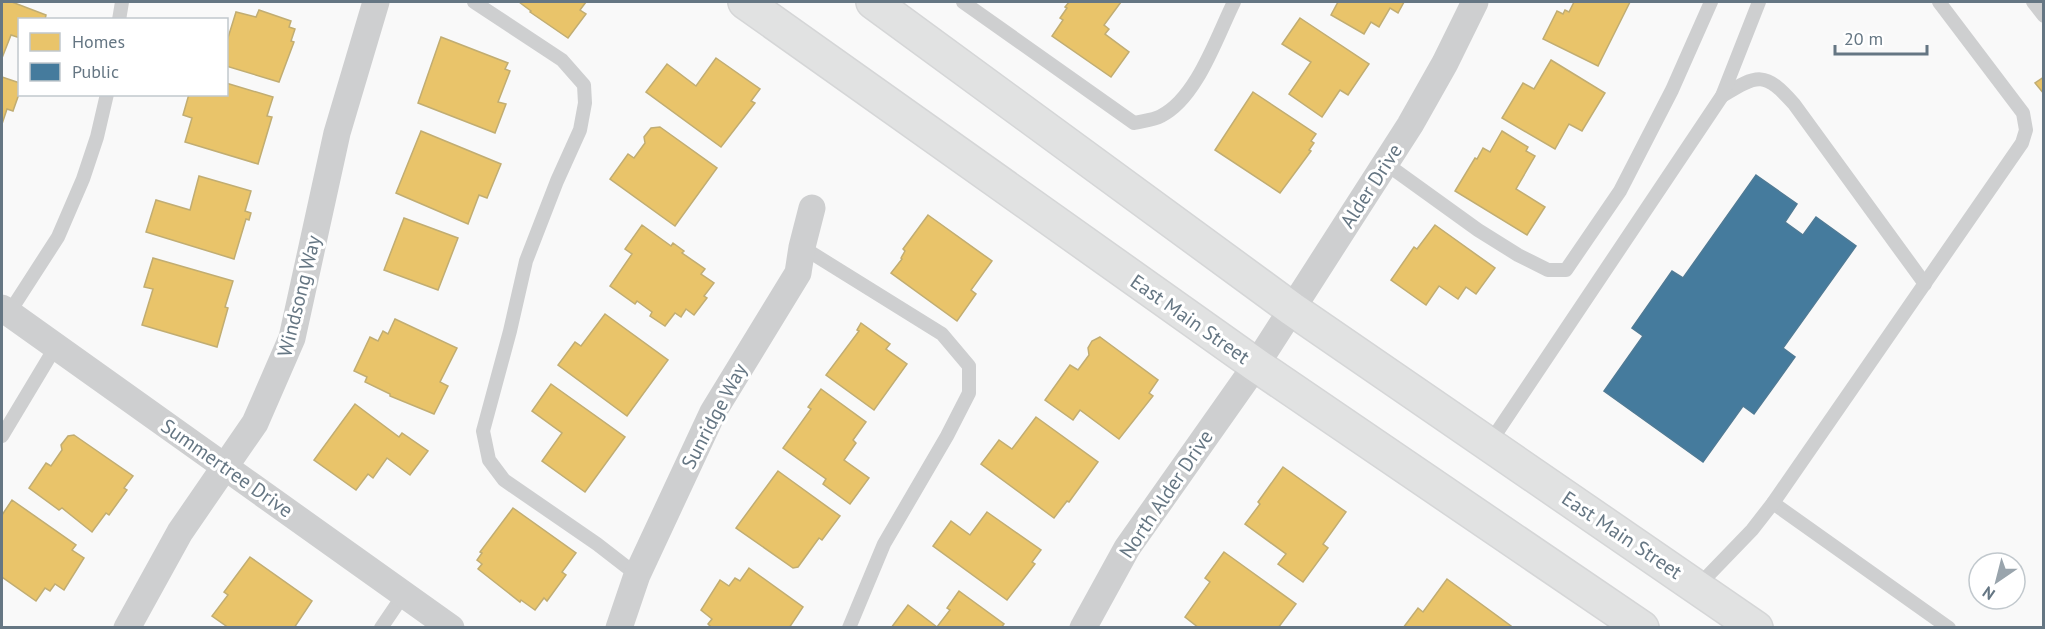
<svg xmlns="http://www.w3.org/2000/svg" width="2045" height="629" font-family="'PT Sans',sans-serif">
<rect width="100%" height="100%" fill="#f9f9f9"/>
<g fill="#e9c46a" stroke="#c1ad72" stroke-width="1.5">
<path d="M2 2H12L46 15 45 20H20V38L11 35 2 58Z"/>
<path d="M519 2H586L580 10 586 14 568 38 530 12 531 11Z"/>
<path d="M1069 2H1121L1104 25 1109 29 1105 34 1129 52 1111 77 1052 36 1063 20 1060 18 1067 8 1065 7Z"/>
<path d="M1338 2H1404L1398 13 1390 8 1379 27 1371 22 1364 34 1331 15Z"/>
<path d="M1574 2H1630L1598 66 1543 39 1557 11 1563 14 1565 10 1569 12Z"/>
<path d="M259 10 291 21 289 27 295 29 291 41 294 42 279 82 226 66V44L236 12 256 17Z"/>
<path d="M1300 18 1369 64 1348 95 1340 90 1322 117 1289 94 1311 62 1282 44Z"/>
<path d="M441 37 508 63 505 69 510 71 498 102 506 104 495 133 418 103Z"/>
<path d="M716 58 760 89 751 101 755 103 721 147 646 92 667 64 696 86Z"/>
<path d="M1551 60 1605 93 1582 131 1569 124 1555 149 1502 118 1523 83 1534 89Z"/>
<path d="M2 77 20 83V91L13 111 7 109 2 124Z"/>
<path d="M2044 77V94L2035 83Z"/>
<path d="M226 83 273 97 267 116 272 117 258 164 185 142 192 118 183 115 189 94H226Z"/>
<path d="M1253 92 1316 134 1311 141 1314 143 1309 150 1311 151 1280 193 1215 150Z"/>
<path d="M660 127 717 168 675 226 610 179 628 154 634 158 645 143 644 137 651 128Z"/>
<path d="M421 131 501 164 487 198 479 195 468 224 396 193Z"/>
<path d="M1502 131 1528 147 1526 151 1535 156 1516 189 1545 207 1527 235 1455 191 1475 158 1477 159 1483 148 1490 152Z"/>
<path d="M199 176 251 191 245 211 251 213 249 220 246 219 234 259 146 232 156 200 190 210Z"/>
<path d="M928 215 992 261 971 290 976 294 957 321 891 273 902 259 901 258 905 251 903 249Z"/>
<path d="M404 218 458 238 438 290 384 270Z"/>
<path d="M642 225 671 246 673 243 684 251 682 253 705 269 701 274 714 283 704 296 707 298 694 315 686 309 681 317 675 313 665 326 650 316 652 312 637 301 635 304 610 286 632 254 625 249Z"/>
<path d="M1435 225 1495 268 1476 294 1466 287 1458 299 1439 286 1426 305 1391 280 1414 247 1417 249Z"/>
<path d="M153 258 233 281 225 307 228 308 217 347 142 325 153 289 144 287Z"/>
<path d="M605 314 668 360 627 416 558 365 575 342 581 346Z"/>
<path d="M395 319 457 348 440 382 448 386 434 414 390 396V394L365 382 367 377 354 371 370 337 378 341 383 331 388 334Z"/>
<path d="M861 323 890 344 886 349 907 364 874 410 826 375 859 331 857 330Z"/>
<path d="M1100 337 1158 380 1149 393 1153 396 1119 439 1080 410 1073 420 1045 400 1070 365 1078 370 1089 355 1088 348 1092 341Z"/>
<path d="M551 384 625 437 585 492 542 461 562 433 532 411Z"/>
<path d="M821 389 866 422 853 440 856 443 844 460 869 478 850 504 823 484 826 479 783 448 811 409 808 407Z"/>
<path d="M355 404 399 437 402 433 428 451 410 475 387 458 373 478 368 474 356 490 314 460Z"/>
<path d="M1036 417 1098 462 1069 502 1067 501 1054 518 981 464 999 440 1012 449Z"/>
<path d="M74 435 133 476 124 488 127 490 109 515 106 513 92 532 62 508 59 510 29 488 46 463 51 466 62 450 61 445 68 436Z"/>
<path d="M1283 467 1346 512 1323 544 1328 548 1303 582 1278 564 1286 554 1245 524 1260 504 1258 502Z"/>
<path d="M778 471 840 516 822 540 819 538 798 567 793 568 736 528Z"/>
<path d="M12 500 76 545 72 550 84 558 64 590 55 584 50 591 45 588 36 601 2 577V515Z"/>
<path d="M513 508 576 553 562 572 566 575 547 601 544 598 535 610 521 600 520 602 478 569 482 564 477 560 482 553 480 552Z"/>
<path d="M987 512 1041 550 1032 562 1035 564 1007 600 933 546 951 521 970 535Z"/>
<path d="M1224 552 1296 604 1278 628H1199L1185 617 1210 582 1205 578Z"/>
<path d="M250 557 312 601 294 628H229L212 616 228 595 224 592Z"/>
<path d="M749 568 803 607 789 628H712L708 624 712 619 701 610 720 580 729 586 735 578 740 581Z"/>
<path d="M1447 579 1511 626 1510 628H1403L1418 608 1423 612Z"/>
<path d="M959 591 1004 624 1001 628H891L908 605 937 627 950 610 947 608Z"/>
</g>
<path fill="#457b9d" stroke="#4f7a95" stroke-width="1.5" d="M1756 175 1797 204 1785 222 1803 235 1816 217 1856 246 1783 348 1795 357 1754 414 1743 406 1703 462 1604 391 1643 336 1632 328 1672 271 1683 278Z"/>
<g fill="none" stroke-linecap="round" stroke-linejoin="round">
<defs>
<g id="secondary">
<path d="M745 2 1256 365 1642 628"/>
<path d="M873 2 1292 309 1756 628"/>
</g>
</defs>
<use href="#secondary" stroke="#d5d6d7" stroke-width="36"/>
<g stroke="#cecfd0" stroke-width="14">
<path d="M474 2 562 60 584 85 585 103 580 130 557 181 526 261 510 331 483 431 489 460 504 480 597 544 637 575"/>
<path d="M963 2 1134 123C1142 121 1154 120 1161 116 1197 98 1217 36 1234 2"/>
<path d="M2033 2 2044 16"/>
<path d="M119 20 122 2"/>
<path d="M1722 96C1758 74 1765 71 1794 104L1925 284"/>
<path d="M1385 163 1478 230 1518 255 1548 270H1566L1620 191 1672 90 1711 2"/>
<path d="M802 247 942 334 969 366V393L947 436 884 544 849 628"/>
<path d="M9 313 58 237 83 179 97 137 107 94"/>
<path d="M2 436 56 346"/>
<path d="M1489 444 1722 96 1759 2"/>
<path d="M1773 503 1949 628"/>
<path d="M1697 587 1752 530 1773 503 2022 143 2026 130 2023 113 1939 2"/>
<path d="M381 628 404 594"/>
</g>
<g stroke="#cecfd0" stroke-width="27">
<path d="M2 308 451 628"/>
<path d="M127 628 180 532 255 423 292 338 337 133 376 2"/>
<path d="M619 628 637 575 713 412 798 273 802 247 812 208"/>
<path d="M1083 628 1127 548 1256 365 1410 125 1445 63 1475 2"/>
</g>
<use href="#secondary" stroke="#e1e2e2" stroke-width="33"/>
</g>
<g text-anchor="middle" stroke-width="6" stroke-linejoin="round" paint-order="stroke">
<g font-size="20" fill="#657683" stroke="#fff">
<text transform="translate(1371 186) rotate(-57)" y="7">Alder Drive</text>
<text transform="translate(299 296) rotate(-76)" y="7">Windsong Way</text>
<text transform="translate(1190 319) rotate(35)" y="7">East Main Street</text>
<text transform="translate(714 416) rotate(-62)" y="7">Sunridge Way</text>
<text transform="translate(227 468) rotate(35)" y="7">Summertree Drive</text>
<text transform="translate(1166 494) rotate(-56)" y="7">North Alder Drive</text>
<text transform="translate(1622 535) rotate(34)" y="7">East Main Street</text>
</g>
</g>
<rect width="2045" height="629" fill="none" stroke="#657683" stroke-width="6"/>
<rect x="18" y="18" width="210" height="78" fill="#ffffff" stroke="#c1c8cd" stroke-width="1.5"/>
<rect x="30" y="33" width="30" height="18" fill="#e9c46a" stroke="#c1c8cd" stroke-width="1.5"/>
<text x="72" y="48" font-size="18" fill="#657683">Homes</text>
<rect x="30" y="63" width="30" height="18" fill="#457b9d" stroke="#c1c8cd" stroke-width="1.5"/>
<text x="72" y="78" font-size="18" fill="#657683">Public</text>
<g transform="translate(1997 581) rotate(215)"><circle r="28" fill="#ffffff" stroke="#c1c8cd" stroke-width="1.5"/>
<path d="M0-4.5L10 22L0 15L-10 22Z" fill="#99a4ac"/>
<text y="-9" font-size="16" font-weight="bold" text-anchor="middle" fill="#657683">N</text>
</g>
<path d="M1835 45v9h92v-9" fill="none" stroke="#657683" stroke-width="3"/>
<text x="1844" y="45" font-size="18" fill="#657683" stroke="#ffffff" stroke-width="4.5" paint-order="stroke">20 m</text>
</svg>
